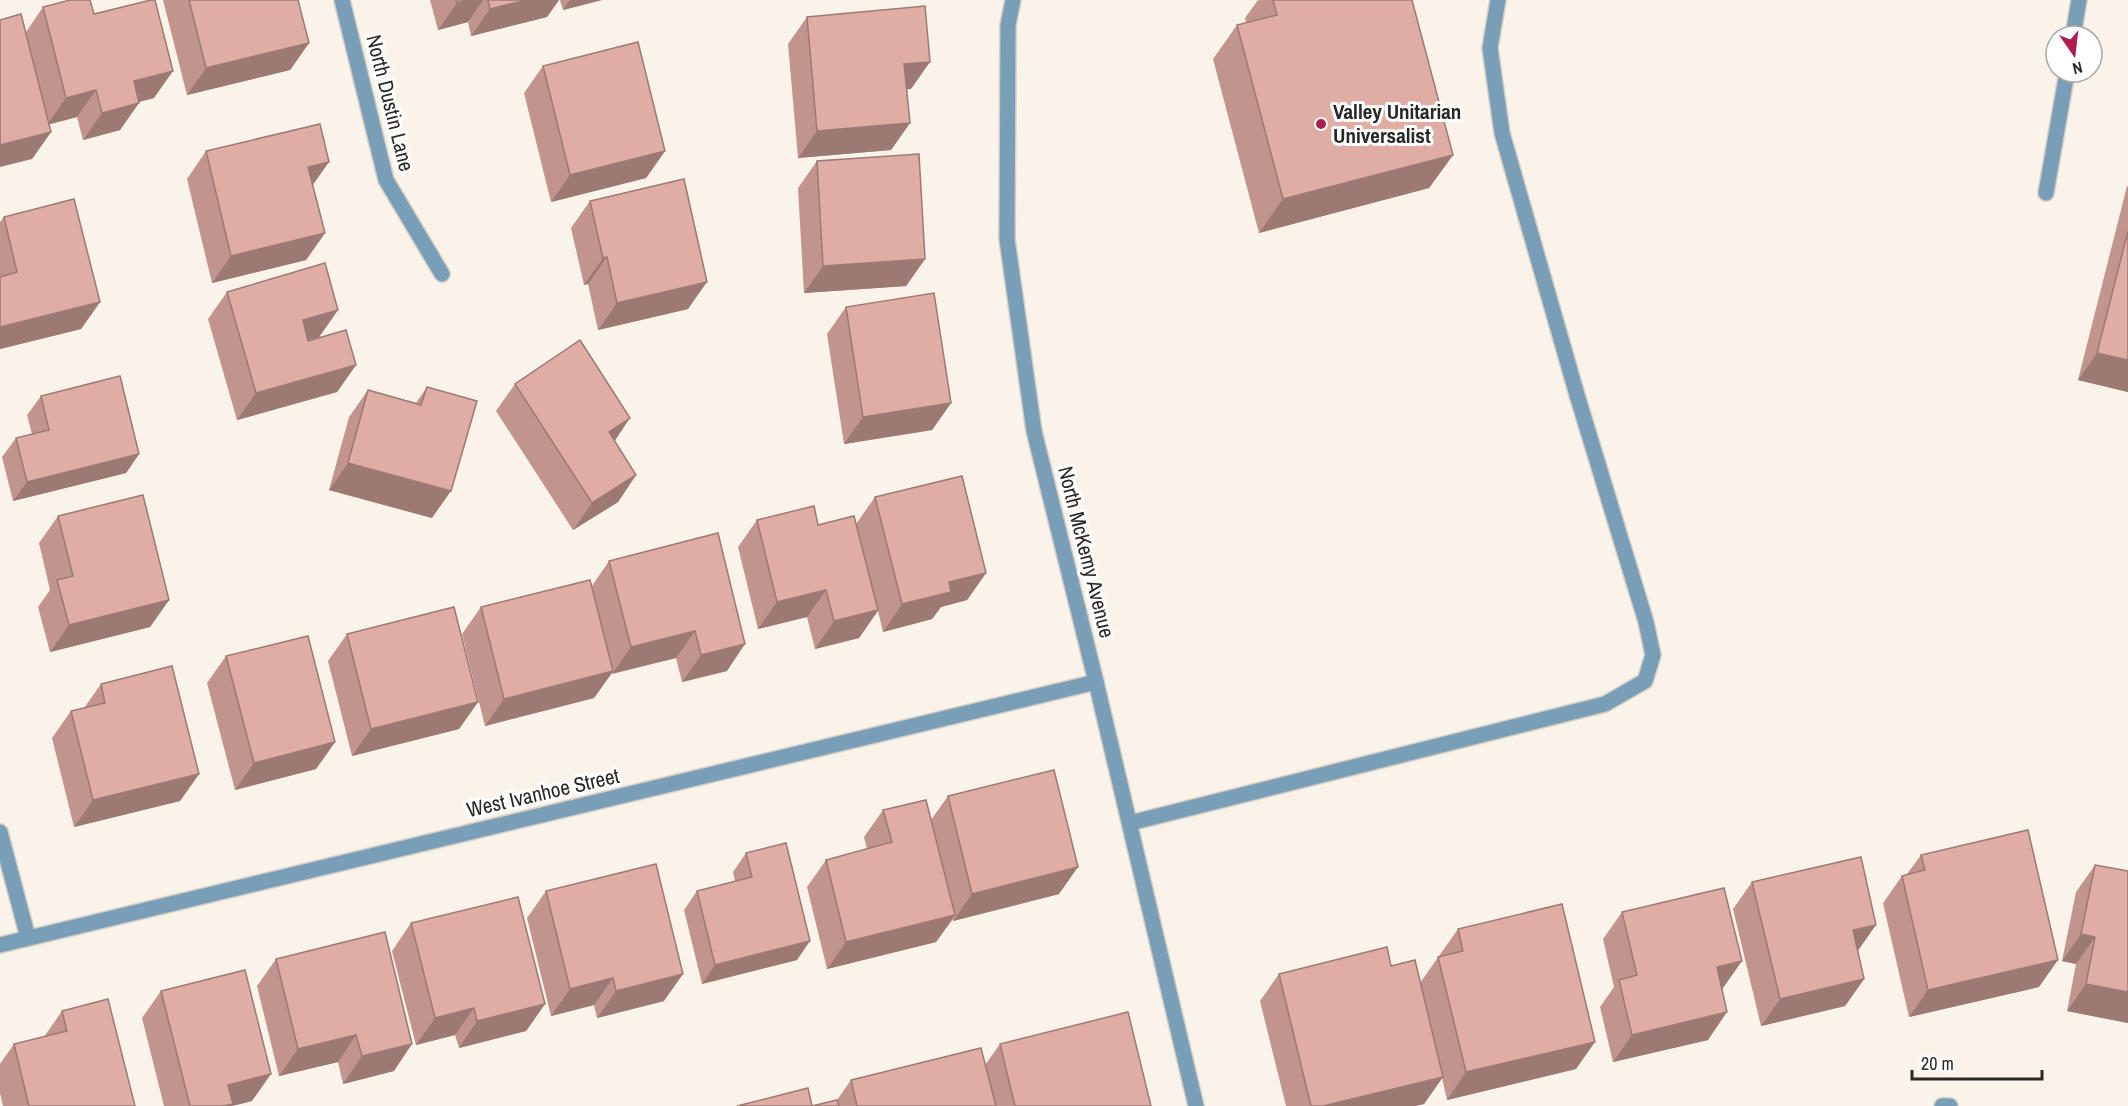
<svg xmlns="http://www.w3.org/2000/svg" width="2128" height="1106" font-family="'Archivo Narrow',sans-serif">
<rect width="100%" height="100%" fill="#faf3e9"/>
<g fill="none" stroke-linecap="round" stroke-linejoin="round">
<defs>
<g id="minor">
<path d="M342 0 386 180 442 274"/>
<path d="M1013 0 1008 25 1007 239 1034 431 1096 682 1196 1106"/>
<path d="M2073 36 2079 0"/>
<path d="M2046 193 2067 72"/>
<path d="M1130 823 1605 704 1645 681 1653 655 1646 622 1577 395 1502 133 1490 48 1498 0"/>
<path d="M0 832 28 938"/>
<path d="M0 945 1096 682"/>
<path d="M1942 1106H1950"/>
</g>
</defs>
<use href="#minor" stroke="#d5cec6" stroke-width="18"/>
<use href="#minor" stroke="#799fb8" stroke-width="15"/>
</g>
<g fill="#c1958e">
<path d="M163 0H298L309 43 290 70 187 95Z"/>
<path d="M430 0H559L547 17 471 36 468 22 438 30Z"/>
<path d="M560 0H602L563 10Z"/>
<path d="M1258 0H1412L1453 155 1429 188 1259 233 1213 59 1237 25 1246 23 1245 18Z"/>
<path d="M43 7 94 14 154 98 139 102 120 130 83 140 77 117 49 124 51 132 32 159 26 32Z"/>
<path d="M807 17 911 89H907L910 123 891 150 798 158 788 44Z"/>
<path d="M543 66 665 151 646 178 551 202 524 93Z"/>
<path d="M206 151 313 185 325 233 306 260 212 283 187 179Z"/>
<path d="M817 161 925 259 906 286 804 293 798 188Z"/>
<path d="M2127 186H2128V392L2078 380Z"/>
<path d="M590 201 688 309 598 330 588 284 584 285 571 228Z"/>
<path d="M4 217 100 302 81 329 0 349V222Z"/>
<path d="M227 292 338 310 319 337 308 340 356 365 337 392 237 420 208 319Z"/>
<path d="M846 307 951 403 932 430 844 444 827 334Z"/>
<path d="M515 384 615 441 636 475 618 502 573 530 496 411Z"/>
<path d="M427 387 432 518 329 490 349 417 368 390 416 403Z"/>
<path d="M41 396 139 454 126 473 13 501 2 457 16 438 32 434 27 415Z"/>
<path d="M875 497 986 573 967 600 941 607 932 619 883 632 878 611 859 638 815 649 807 617 758 629 738 547 757 520 818 525 856 524Z"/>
<path d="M58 516 169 600 150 627 50 652 38 607 50 590 39 543Z"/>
<path d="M718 533 727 671 682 682 676 658 612 673 594 698 485 726 462 634 481 607 592 586 609 561Z"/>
<path d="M347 634 478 702 459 729 352 756 328 661Z"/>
<path d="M226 656 335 742 316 769 235 790 207 683Z"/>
<path d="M101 684 199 774 180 801 74 827 52 738 71 711 84 708Z"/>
<path d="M948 796 1059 894 953 921V919L936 942 827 969 807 887 826 860 867 849 864 837 883 810 931 820Z"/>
<path d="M746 853 797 960 702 984 684 910 697 891 735 881 733 872Z"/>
<path d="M1921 855 2039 987 1909 1017 1883 903 1902 876 1907 874Z"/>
<path d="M2095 865 2128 1023 2067 1011 2076 964 2062 961 2076 892Z"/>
<path d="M1752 882 1858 951 1864 979 1845 1006 1761 1026 1733 909Z"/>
<path d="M546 891 664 1001 597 1018 594 1005 551 1016 527 918Z"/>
<path d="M1622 912 1723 988 1708 1040 1613 1062 1600 1007 1614 987 1603 939Z"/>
<path d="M411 923 545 1004 526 1031 459 1048 455 1035 416 1045 392 951Z"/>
<path d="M1458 929 1576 1069 1447 1100 1442 1078 1424 1104 1415 1106H1286L1260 1001 1279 974 1420 983Z"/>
<path d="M276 959 394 1071 343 1084 338 1062 279 1076 257 986Z"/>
<path d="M161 991 252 1101 232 1106H164L142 1018Z"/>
<path d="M62 1011 135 1106H3L0 1093V1064L14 1044 44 1037Z"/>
<path d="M1000 1044 1151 1106H737H812L837 1100 851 1080 985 1065Z"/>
</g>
<g fill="#9d7974">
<path d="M467 0H483L468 22 438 30 457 3Z"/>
<path d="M527 0H559L547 17 471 36 490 9Z"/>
<path d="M570 0H602L563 10Z"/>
<path d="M309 43 290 70 187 95 206 68Z"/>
<path d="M930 62 911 89 885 91 904 64Z"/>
<path d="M173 71 154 98 115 108 134 81Z"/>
<path d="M96 90 77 117 47 125 66 98Z"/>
<path d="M139 103 120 130 83 140 102 113Z"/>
<path d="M910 123 891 150 798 158 817 131Z"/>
<path d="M51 132 32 159 0 167V145Z"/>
<path d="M665 151 646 178 551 202 570 175Z"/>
<path d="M1453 155 1429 188 1259 233 1283 199Z"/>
<path d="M329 162 310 189 308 167Z"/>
<path d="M325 233 306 260 212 283 231 256Z"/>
<path d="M607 257 588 284 584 285 603 258Z"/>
<path d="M925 259 906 286 804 293 823 266Z"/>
<path d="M707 282 688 309 598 330 617 303Z"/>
<path d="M100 302 81 329 0 349V327Z"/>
<path d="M338 310 319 337 284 347 303 320Z"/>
<path d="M2097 353 2128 360V392L2078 380Z"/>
<path d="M356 365 337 392 237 420 256 393Z"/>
<path d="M951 403 932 430 844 444 863 417Z"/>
<path d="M630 418 612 445 609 432Z"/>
<path d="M139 454 126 473 13 501 27 482Z"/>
<path d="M348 463 451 491 432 518 329 490Z"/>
<path d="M636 475 618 502 573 530 592 503Z"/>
<path d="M986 573 967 600 941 607 932 619 883 632 902 604 949 582Z"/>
<path d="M826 590 807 617 758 629 777 602Z"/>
<path d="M169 600 150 627 50 652 69 625Z"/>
<path d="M878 610 859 638 815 649 834 621Z"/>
<path d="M695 631 676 658 612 674 631 647Z"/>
<path d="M745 644 727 671 682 682 701 655Z"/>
<path d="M613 671 594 698 485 726 504 699Z"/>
<path d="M478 702 459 729 352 756 371 729Z"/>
<path d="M335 742 316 769 235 790 254 763Z"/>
<path d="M199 774 180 801 74 827 93 800Z"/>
<path d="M1078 867 1059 894 953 921 972 894Z"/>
<path d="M955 915 936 942 827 969 846 942Z"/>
<path d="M1876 925 1857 952 1853 930Z"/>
<path d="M2081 934 2095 937 2076 964 2062 961Z"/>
<path d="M810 941 797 960 702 984 715 965Z"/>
<path d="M2058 960 2039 987 1909 1017 1928 990Z"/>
<path d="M1742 961 1723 988 1698 994 1717 967Z"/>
<path d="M683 974 664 1001 597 1018 616 991Z"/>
<path d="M613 978 594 1005 551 1016 570 989Z"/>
<path d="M1864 979 1845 1006 1761 1026 1780 999Z"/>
<path d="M2086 984 2128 992V1023L2067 1011Z"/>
<path d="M545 1004 526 1031 459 1048 477 1021Z"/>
<path d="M474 1008 455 1035 416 1045 435 1018Z"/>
<path d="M1727 1012 1708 1040 1613 1062 1632 1035Z"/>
<path d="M356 1035 338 1062 279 1076 298 1049Z"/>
<path d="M1595 1042 1576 1069 1447 1100 1466 1072Z"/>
<path d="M412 1044 394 1071 343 1084 362 1056Z"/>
<path d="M271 1074 252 1101 232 1106H213L228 1085Z"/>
<path d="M1443 1077 1424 1104 1415 1106H1323Z"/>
</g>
<g fill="#e0ada5" stroke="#9d7974" stroke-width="1.5">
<path d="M70 0H90L94 14 151 0H155L173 71 134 81 139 103 102 113 96 90 66 98 43 7Z"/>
<path d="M189 0H298L309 43 206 68Z"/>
<path d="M456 0H467L457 3Z"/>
<path d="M488 0H527L490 9Z"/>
<path d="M1273 0H1412L1453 155 1283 199 1237 25 1277 15Z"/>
<path d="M925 6 930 62 904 64 910 123 817 131 807 17Z"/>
<path d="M21 14 51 132 0 145V20Z"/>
<path d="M638 42 665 151 570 175 543 66Z"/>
<path d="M320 124 329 162 308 167 325 233 231 256 206 151Z"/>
<path d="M919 154 925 259 823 266 817 161Z"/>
<path d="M684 179 707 282 617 303 607 257 603 258 590 201Z"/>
<path d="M74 199 100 302 0 327V277L17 272 4 217Z"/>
<path d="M2128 231V360L2097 353Z"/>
<path d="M325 263 338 310 303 320 308 341 346 330 356 365 256 393 227 292Z"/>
<path d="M934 293 951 403 863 417 846 307Z"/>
<path d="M580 340 630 418 609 432 636 475 592 503 515 384Z"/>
<path d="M120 376 139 454 27 482 16 438 49 430 41 396Z"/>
<path d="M427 387 477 401 451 491 348 463 368 390 421 405Z"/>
<path d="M962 476 986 573 949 582 951 592 902 604 875 497Z"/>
<path d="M143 495 169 600 69 625 57 580 73 576 58 516Z"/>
<path d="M814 506 818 525 854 516 878 610 834 621 826 590 777 602 757 520Z"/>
<path d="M718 533 745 644 701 655 695 631 631 647 609 561Z"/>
<path d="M590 580 613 671 504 699 481 607Z"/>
<path d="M454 607 478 702 371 729 347 634Z"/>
<path d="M308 636 335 742 254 763 226 656Z"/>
<path d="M172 666 199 774 93 800 71 711 105 703 101 684Z"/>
<path d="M1054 770 1078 867 972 894 948 796Z"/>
<path d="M926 800 955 915 846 942 826 860 892 842 883 810Z"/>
<path d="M2028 830 2058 960 1928 990 1902 876 1925 870 1921 855Z"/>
<path d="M786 843 810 941 715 965 697 891 752 877 746 853Z"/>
<path d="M1861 857 1876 925 1853 930 1864 979 1780 999 1752 882Z"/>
<path d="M656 864 683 974 616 991 613 978 570 989 546 891Z"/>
<path d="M2095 865 2128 871V992L2086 984 2095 937 2081 934Z"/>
<path d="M1724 888 1742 961 1717 967 1727 1012 1632 1035 1619 980 1637 975 1622 912Z"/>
<path d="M518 897 545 1004 477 1021 474 1008 435 1018 411 923Z"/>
<path d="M1562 904 1595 1042 1466 1072 1438 957 1463 951 1458 929Z"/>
<path d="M385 932 412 1044 362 1056 356 1035 298 1049 276 959Z"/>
<path d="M1387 947 1391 966 1415 960 1443 1077 1323 1106H1311L1279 974Z"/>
<path d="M245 970 271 1074 228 1085 233 1104 223 1106H190L161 991Z"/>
<path d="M108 999 135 1106H29L14 1044 67 1031 62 1011Z"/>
<path d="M1128 1012 1151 1106H1015L1000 1044Z"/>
<path d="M981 1048 996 1106H857L851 1080Z"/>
<path d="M808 1088 812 1106 837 1100 839 1106H737Z"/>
</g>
<circle fill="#ae1d50" stroke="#fff" stroke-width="2" cx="1321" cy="124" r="6"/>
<g text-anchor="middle" stroke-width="6" stroke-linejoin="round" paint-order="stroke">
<g font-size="21" fill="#2a2824" stroke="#fff">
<text transform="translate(390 103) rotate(76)" y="7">North Dustin Lane</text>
<text transform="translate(1086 552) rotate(76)" y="7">North McKemy Avenue</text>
<text transform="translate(543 793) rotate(-13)" y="7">West Ivanhoe Street</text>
</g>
<g font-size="21" font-weight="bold" fill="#2a2824" stroke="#fff" text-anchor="start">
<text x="1333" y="119">Valley Unitarian<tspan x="1333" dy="24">Universalist</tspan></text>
</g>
</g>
<g transform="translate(2074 54) rotate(166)"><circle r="28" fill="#ffffff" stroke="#aaa9a7" stroke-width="1.5"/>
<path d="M0-4.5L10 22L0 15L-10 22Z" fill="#ae1d50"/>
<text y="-9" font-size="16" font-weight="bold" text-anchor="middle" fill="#2a2824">N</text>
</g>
<path d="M1912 1070v9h130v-9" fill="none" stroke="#2a2824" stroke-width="3"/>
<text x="1921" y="1070" font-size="18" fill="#2a2824" stroke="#ffffff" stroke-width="4.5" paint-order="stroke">20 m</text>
</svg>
